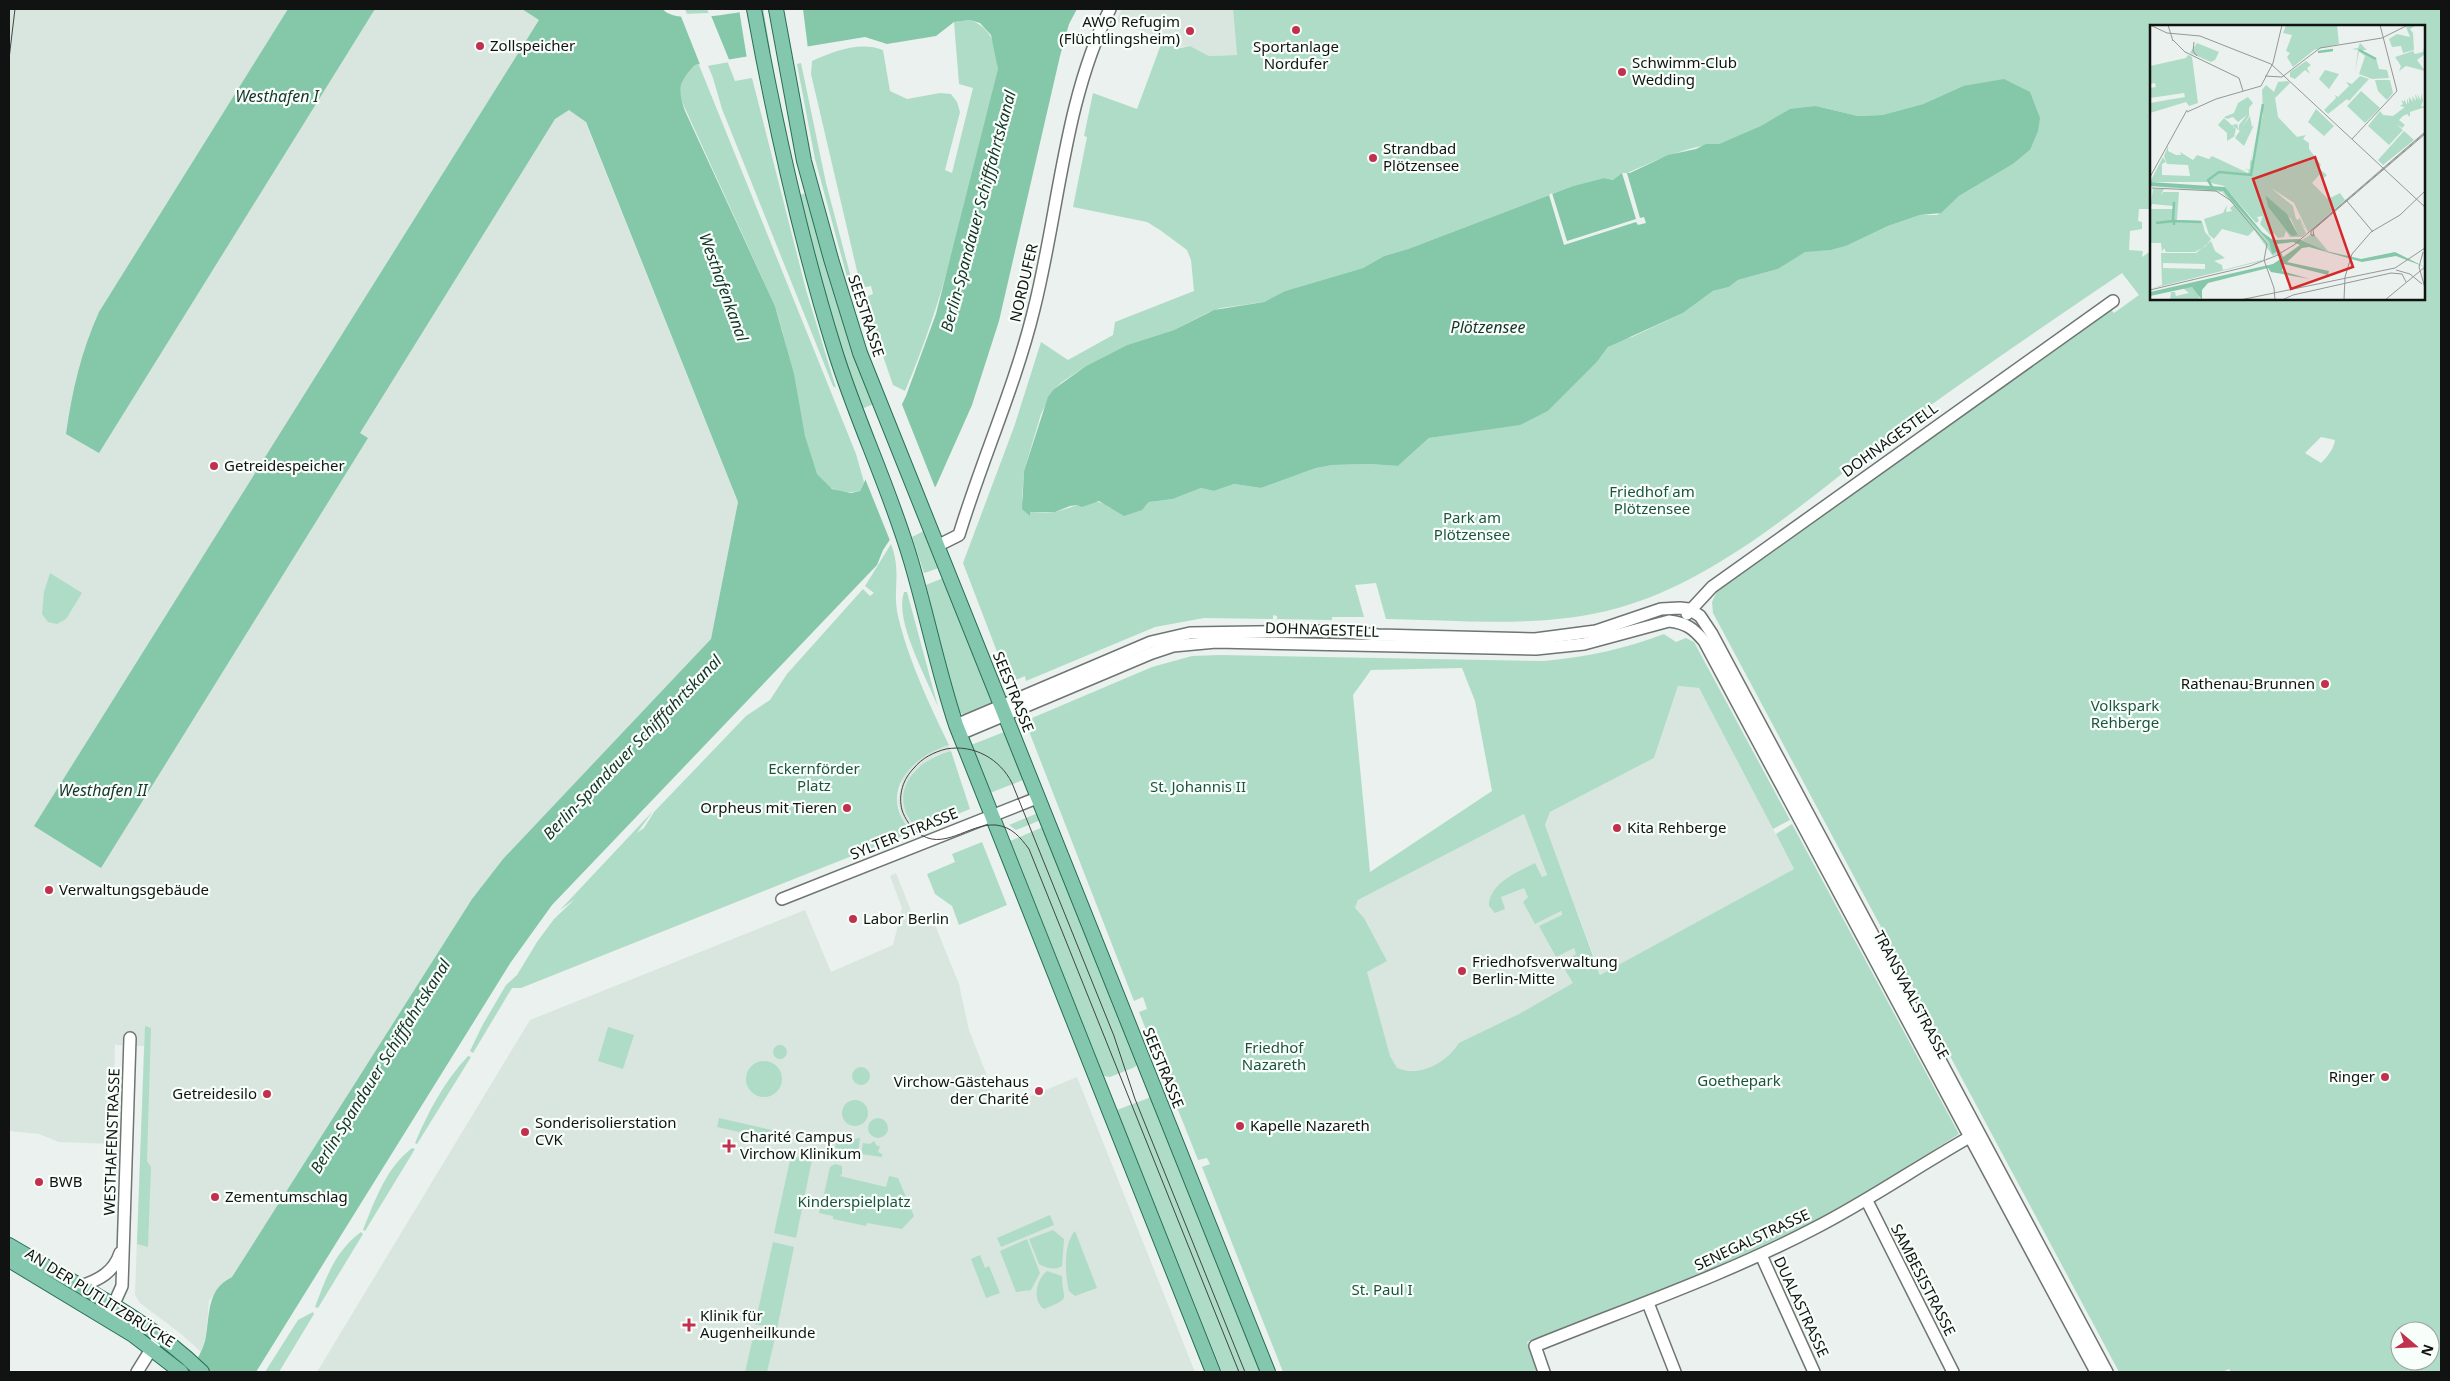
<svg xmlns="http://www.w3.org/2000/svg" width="2450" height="1381" font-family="'Noto Sans',sans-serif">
<rect width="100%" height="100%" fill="#ebf1ee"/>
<g fill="#d8e6df">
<path d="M9 9H540L738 502 711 640 503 859 472 899 232 1277 224 1281 209 1301 206 1336 201 1352 180 1333 140 1303 135 1295 144 1046 115 1045 112 1144 59 1142 39 1134 9 1131Z"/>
<path d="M1122 9H1233L1237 55 1209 56 1190 46 1178 47 1176 44 1116 21Z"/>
<path d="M1678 686 1699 688 1794 869 1601 976 1545 825 1550 812 1654 758Z"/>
<path d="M949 745 951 751 936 755 914 771 905 786 904 807 912 824 918 830 912 832 902 819 898 802 902 780 908 769 919 758 933 750Z"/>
<path d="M1524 814 1588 985 1412 1079 1392 1073 1368 982 1355 908 1358 900Z"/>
<path d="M896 873 911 911 935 925 959 984 969 1030 1000 1109 1077 1077 1195 1372H317L530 1020 805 910 831 972 893 945 902 908 890 876Z"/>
</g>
<g fill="#afdcc7" fill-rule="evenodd">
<path d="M685 9H707L735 81 752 78 806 290 836 388 833 386 722 109 713 78Z"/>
<path d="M1233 9H2441V1372H2231L2229 1369 2222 1372H2119L1713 613 1712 602 1719 587 2104 311 2111 310 2114 313 2139 295 2122 273C2056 318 1989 363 1924 410 1831 478 1730 577 1618 608 1543 629 1463 620 1386 619L1376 583 1355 585 1364 617H1332V620L1277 619V616L1273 615V619L1204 618 1155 627 1026 681 1025 676 1009 683 963 563 1014 427 1041 342 1068 360 1113 335 1115 322 1194 291 1191 260 1187 250 1160 230 1147 222 1073 207 1087 137 1084 136 1093 93 1137 109 1163 39 1181 48 1190 46 1209 56 1237 55ZM2151 26H2424V299H2151V251L2142 257 2143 251 2129 250 2130 231 2142 229V222L2138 221 2139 209H2149L2151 193ZM1963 86 2030 150 2013 164 1959 196 1937 215H1920L1888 226 1846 246 1831 250 1805 251 1778 269 1738 280 1729 287 1713 291 1683 313 1632 337 1618 340 1608 347 1597 362 1548 411 1520 424 1429 438 1398 466 1369 464 1333 465 1316 468 1261 488 1234 484 1214 491 1201 488 1173 499 1149 502 1145 507 1110 508C1095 493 1072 509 1054 512 1047 513 1038 512 1030 512L1022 499 1024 471 1041 414 1054 389 1062 382 1086 366 1127 345 1174 330 1207 313 1221 308 1264 302 1285 291 1363 268 1384 256 1408 249 1573 186 1604 178 1613 180C1642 166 1686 145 1719 144L1816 106 1858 116 1882 115 1923 104ZM2321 437 2335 440C2334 449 2327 457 2321 463L2305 453ZM2400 1331H2430V1361H2400Z"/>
<path d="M970 20C991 27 998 47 998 69 998 87 984 126 979 147 959 230 939 312 905 391L893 385 863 298 873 294 871 286 861 288 811 74 812 61C834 51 860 41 883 50L890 91 907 99 940 93 951 94 957 102 960 112 945 170 952 173 973 88 959 84 954 22Z"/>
<path d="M801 63 826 183 854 289 850 288 815 159 797 64Z"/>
<path d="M695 65H699L856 454 864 482 860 491C844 494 824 490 816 474 807 456 804 431 800 411 793 376 786 341 775 306L679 95 683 77Z"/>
<path d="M807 193 874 404 861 409C836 339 816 267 799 195Z"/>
<path d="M924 531 939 568 924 573 912 537Z"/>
<path d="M891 544C902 573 892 589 898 616 908 659 930 706 949 745 909 757 877 795 912 832L521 988H512L473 1053 470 1051 482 1026 506 985 517 975 537 942 554 919 575 899 560 910 653 811 637 833 644 828 654 812 746 716 770 700 787 674 863 589 870 596 874 593 865 586Z"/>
<path d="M50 573 82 593 66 619 57 624 48 622 42 614 44 592Z"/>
<path d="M943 578 992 702 990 705 966 715 960 713 944 659 926 585Z"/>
<path d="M904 592H907L938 707C927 678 894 621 904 592Z"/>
<path d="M1664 634 1676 642 1686 638 1694 642 1790 820 1773 829 1699 688 1678 686 1654 758 1550 812 1545 825 1600 975 1794 869 1776 834 1792 824 1959 1134C1911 1164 1864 1197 1813 1223 1722 1271 1623 1305 1527 1342L1538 1372H1283L1202 1167 1210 1164 1207 1158 1198 1160 1139 1012 1147 1009 1143 997 1134 1001 1025 721 1152 667 1192 656 1220 655 1544 661C1586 657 1625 649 1664 634ZM1462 668 1475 701 1492 791 1370 872 1353 695 1371 670ZM1524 814 1547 875 1542 877 1535 863C1518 872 1489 883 1489 906L1495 913 1505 909 1501 897 1524 888 1528 897 1523 902 1535 924 1561 911 1562 915 1539 926 1556 957 1574 948 1576 954 1563 962 1562 965 1573 983 1519 1014 1459 1043C1447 1062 1420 1078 1397 1068L1390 1056 1367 972 1387 961 1364 918 1355 908 1358 900Z"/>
<path d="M1004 732 1023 780 990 793 971 745Z"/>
<path d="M951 751 970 809 918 830C885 796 912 761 951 751Z"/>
<path d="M1038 813 1041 820 1016 830 1009 825Z"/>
<path d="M1043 827 1138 1063 1135 1067 1110 1077 1104 1076 1010 841Z"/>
<path d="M982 842 1007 905 959 925 952 906 935 894 927 874 955 862 952 854Z"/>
<path d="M145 1026 151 1028 147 1161 151 1167 148 1247 137 1244Z"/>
<path d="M608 1027 634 1035 623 1069 598 1061Z"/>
<circle cx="780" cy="1052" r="7"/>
<path d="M468 1056 471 1057 417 1144 415 1143C429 1110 444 1082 468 1056Z"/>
<circle cx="764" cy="1079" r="18"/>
<circle cx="861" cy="1076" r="9"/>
<path d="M1151 1097 1262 1372H1222L1117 1110Z"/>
<circle cx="855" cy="1113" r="13"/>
<path d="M719 1118 772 1130 770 1139 717 1127Z"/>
<circle cx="878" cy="1128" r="10"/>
<path d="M844 1135 848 1136V1140L860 1138 858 1153 835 1148 837 1138H842Z"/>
<path d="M874 1141 877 1146H880L878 1152 882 1154V1157L861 1154 863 1143 870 1144Z"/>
<path d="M412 1148 415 1149 365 1231 363 1230C375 1200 386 1168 412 1148Z"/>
<path d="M791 1156 812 1160 796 1238 774 1233Z"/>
<path d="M835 1164 842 1166V1174L835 1181 840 1176 886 1187 889 1176 898 1178 914 1216 902 1229 867 1223 866 1226 833 1219V1216L819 1213 823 1196 830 1194H824L830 1167Z"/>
<path d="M1050 1215 1054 1225 1001 1247 997 1238Z"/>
<path d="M1053 1230 1064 1239 1062 1266C1055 1271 1046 1268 1039 1264L1029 1239Z"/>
<path d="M1075 1231 1097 1288 1075 1296 1069 1291C1065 1274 1063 1244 1075 1231Z"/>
<path d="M361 1232 363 1234 318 1308 315 1307C326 1278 335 1251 361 1232Z"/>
<path d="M1027 1239 1040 1273 1031 1290 1016 1292 1000 1251Z"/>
<path d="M773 1242 794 1247 777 1329 755 1324Z"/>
<path d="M980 1255 985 1268 989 1266 1000 1293 986 1298 971 1259Z"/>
<path d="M1047 1271 1062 1276C1062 1301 1073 1297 1044 1309 1032 1300 1036 1280 1047 1271Z"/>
<path d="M313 1312 314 1314 279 1372H265L298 1320Z"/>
<path d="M754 1333 775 1338 767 1372H745Z"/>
</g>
<g fill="#84c8a9" fill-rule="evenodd">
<path d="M288 9H375L99 453 66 434C72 391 81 352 99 312Z"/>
<path d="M522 9H663C675 26 739 12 758 9H1077L1069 24 1060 56 999 321 972 405 936 486 929 494 913 505 883 550 877 565 552 905 511 962 256 1372H190C196 1361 204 1349 206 1336 210 1313 207 1289 232 1277L472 899 503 859 711 639 738 502 586 122 569 110 555 119 360 433 368 438 101 868 34 826 539 20ZM970 20 980 23 991 35 998 69 936 314 906 396 860 491 851 493 832 489 817 474 805 436 794 374 775 306 685 111C677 89 679 81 695 65L865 37 887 44 936 36 954 22Z"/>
<path d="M2004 79 2030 92 2040 118 2038 131 2030 150 2013 164 1959 196 1941 213 1920 215 1888 226 1846 246 1831 250 1805 252 1778 269 1738 280 1729 287 1713 291 1683 313 1608 347 1597 362 1548 411 1520 425 1429 438 1398 466 1369 464 1333 465 1316 468 1261 488 1234 484 1214 491 1201 488 1173 499 1149 502 1142 510 1124 516 1099 501 1082 507 1077 505 1070 506 1055 512H1030V516L1022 509 1024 471 1048 397 1054 389 1086 366 1127 345 1174 330 1214 310 1264 302 1285 291 1363 268 1384 256 1408 249 1573 186 1604 178 1613 180 1622 173H1630L1668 155 1696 149 1706 144H1719L1761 126 1790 109 1816 106 1858 116 1882 115 1923 104 1963 86Z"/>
</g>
<g fill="#ebf1ee">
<path d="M739 9H761L768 56 747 59Z"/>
<path d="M763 9H803L808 49 771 55Z"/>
<path d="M710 13 730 62 701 67 680 14Z"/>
<path d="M1622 173H1627L1640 218 1644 217 1646 223 1638 225 1636 222 1564 245 1549 195 1552 193 1567 241 1636 219Z"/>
<path d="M901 402 936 490 931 496 915 507 891 543 864 476Z"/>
</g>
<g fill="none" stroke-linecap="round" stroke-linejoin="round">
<defs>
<g id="minor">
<path d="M937 546 959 535C982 459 1015 387 1034 309 1059 210 1064 101 1110 9"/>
<path d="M1687 614 1712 587 2113 301"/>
<path d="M956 725 1151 642 1190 633 1334 631 1378 635 1535 639 1596 631 1661 609 1680 608 1689 609 1700 616 1712 634 2107 1372"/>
<path d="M960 734 1152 653 1173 646 1216 642 1536 649 1584 644 1669 621C1686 623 1693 628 1704 641L2096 1372"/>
<path d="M782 899 1037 798"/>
<path d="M1867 1201 1953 1372"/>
<path d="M1761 1255 1814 1372"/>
<path d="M81 1286C99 1280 114 1272 120 1253"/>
<path d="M1648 1303 1675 1372"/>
<path d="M107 1319 122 1286 130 1038"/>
<path d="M137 1372 155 1343"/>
<path d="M1544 1372 1535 1346C1629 1308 1725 1275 1815 1228 1870 1200 1921 1164 1975 1134"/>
</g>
<g id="major">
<path d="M754 9C775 124 800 239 835 351 857 422 890 489 911 561 927 615 938 671 956 725L1213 1372"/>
<path d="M776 9 804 161 831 259 860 353 1268 1372"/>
<path d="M9 1245C76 1285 146 1317 202 1372"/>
<path d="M9 1260 133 1335 181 1372"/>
</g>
</defs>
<use href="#minor" stroke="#6f7572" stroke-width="14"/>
<use href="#major" stroke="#267056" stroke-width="16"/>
<use href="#minor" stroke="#fff" stroke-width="11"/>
<use href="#major" stroke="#84c7af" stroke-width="14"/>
<g stroke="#424544" stroke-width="1">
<path d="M9 59 15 9"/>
<path d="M1239 1372 1029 849C1020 837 1012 827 996 825 968 823 943 853 917 832 910 826 905 819 902 810 898 795 903 779 914 768 922 758 934 752 946 749 974 744 1000 759 1012 783L1114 1036 1135 1099 1245 1372"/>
</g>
</g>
<g fill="#c1304d" stroke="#f8fffb" stroke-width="2">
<circle cx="1296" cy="30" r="5"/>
<circle cx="1190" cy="31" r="5"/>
<circle cx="480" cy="46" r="5"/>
<circle cx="1622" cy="72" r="5"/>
<circle cx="1373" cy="158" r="5"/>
<circle cx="214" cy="466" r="5"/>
<circle cx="2325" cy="684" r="5"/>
<circle cx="847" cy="808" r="5"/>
<circle cx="1617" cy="828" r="5"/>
<circle cx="49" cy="890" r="5"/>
<circle cx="853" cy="919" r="5"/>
<circle cx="1462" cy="971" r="5"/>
<circle cx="2385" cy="1077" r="5"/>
<circle cx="1039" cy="1091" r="5"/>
<circle cx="267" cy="1094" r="5"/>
<circle cx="1240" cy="1126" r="5"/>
<circle cx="525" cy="1132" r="5"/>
<path d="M726.5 1138.5h5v5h5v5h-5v5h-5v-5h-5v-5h5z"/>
<circle cx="39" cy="1182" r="5"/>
<circle cx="215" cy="1197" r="5"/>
<path d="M686.5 1317.5h5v5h5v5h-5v5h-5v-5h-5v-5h5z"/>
</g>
<g text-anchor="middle" stroke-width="4.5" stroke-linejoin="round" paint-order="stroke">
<g font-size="15" fill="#111312" stroke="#f8fffb" text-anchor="start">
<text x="1180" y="27" text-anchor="end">AWO Refugim<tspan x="1180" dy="17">(Flüchtlingsheim)</tspan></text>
<text x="490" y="51">Zollspeicher</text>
<text x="1296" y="52" text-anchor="middle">Sportanlage<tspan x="1296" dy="17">Nordufer</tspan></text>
<text x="1632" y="68">Schwimm-Club<tspan x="1632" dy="17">Wedding</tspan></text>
<text x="1383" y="154">Strandbad<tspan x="1383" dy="17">Plötzensee</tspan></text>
<text x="224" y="471">Getreidespeicher</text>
<text x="2315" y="689" text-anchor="end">Rathenau-Brunnen</text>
<text x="837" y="813" text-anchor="end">Orpheus mit Tieren</text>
<text x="1627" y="833">Kita Rehberge</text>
<text x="59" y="895">Verwaltungsgebäude</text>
<text x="863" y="924">Labor Berlin</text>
<text x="1472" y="967">Friedhofsverwaltung<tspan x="1472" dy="17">Berlin-Mitte</tspan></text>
<text x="2375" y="1082" text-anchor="end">Ringer</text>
<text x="1029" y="1087" text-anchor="end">Virchow-Gästehaus<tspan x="1029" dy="17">der Charité</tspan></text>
<text x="257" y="1099" text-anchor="end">Getreidesilo</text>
<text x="535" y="1128">Sonderisolierstation<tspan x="535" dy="17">CVK</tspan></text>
<text x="1250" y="1131">Kapelle Nazareth</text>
<text x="740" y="1142">Charité Campus<tspan x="740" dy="17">Virchow Klinikum</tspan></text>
<text x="49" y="1187">BWB</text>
<text x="225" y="1202">Zementumschlag</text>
<text x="700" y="1321">Klinik für<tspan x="700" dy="17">Augenheilkunde</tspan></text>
</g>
<g font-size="15" fill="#111312" stroke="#f8fffb">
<text transform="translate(1024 283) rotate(-77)" y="5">NORDUFER</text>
<text transform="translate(866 316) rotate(72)" y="5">SEESTRASSE</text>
<text transform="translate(1890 440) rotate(-36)" y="5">DOHNAGESTELL</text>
<text transform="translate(1322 630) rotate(2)" y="5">DOHNAGESTELL</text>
<text transform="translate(1013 692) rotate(68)" y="5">SEESTRASSE</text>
<text transform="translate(904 834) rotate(-22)" y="5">SYLTER STRASSE</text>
<text transform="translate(1911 995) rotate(62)" y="5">TRANSVAALSTRASSE</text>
<text transform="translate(1163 1068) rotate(68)" y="5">SEESTRASSE</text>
<text transform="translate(112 1142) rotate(-88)" y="5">WESTHAFENSTRASSE</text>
<text transform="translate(1752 1240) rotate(-25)" y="5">SENEGALSTRASSE</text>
<text transform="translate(1923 1280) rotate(63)" y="5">SAMBESISTRASSE</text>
<text transform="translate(100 1298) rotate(32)" y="5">AN DER PUTLITZBRÜCKE</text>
<text transform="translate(1801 1307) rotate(65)" y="5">DUALASTRASSE</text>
</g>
<g font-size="15" fill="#1d533e" stroke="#f8fffb">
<text x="1652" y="497">Friedhof am<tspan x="1652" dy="17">Plötzensee</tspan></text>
<text x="1472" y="523">Park am<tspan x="1472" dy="17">Plötzensee</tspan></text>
<text x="2125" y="711">Volkspark<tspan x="2125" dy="17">Rehberge</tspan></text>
<text x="814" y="774">Eckernförder<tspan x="814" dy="17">Platz</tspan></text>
<text x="1198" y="792">St. Johannis II</text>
<text x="1274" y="1053">Friedhof<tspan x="1274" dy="17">Nazareth</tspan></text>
<text x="1739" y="1086">Goethepark</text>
<text x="854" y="1207">Kinderspielplatz</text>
<text x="1382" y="1295">St. Paul I</text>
</g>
<g font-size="16" font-style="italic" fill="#153428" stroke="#f8fffb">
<text x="277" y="102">Westhafen I</text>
<text transform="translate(978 211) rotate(-75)" y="6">Berlin-Spandauer Schifffahrtskanal</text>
<text transform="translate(724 287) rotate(70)" y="6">Westhafenkanal</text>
<text x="1488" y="333">Plötzensee</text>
<text transform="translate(632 747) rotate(-46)" y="6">Berlin-Spandauer Schifffahrtskanal</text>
<text x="103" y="796">Westhafen II</text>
<text transform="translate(380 1066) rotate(-58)" y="6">Berlin-Spandauer Schifffahrtskanal</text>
</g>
</g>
<g transform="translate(2150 25)">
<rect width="275" height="275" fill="#ebf1ee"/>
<path d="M136 0H187L189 19 164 25 143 42 137 32 140 28 136 26 142 10 133 8ZM260 0 265 1 260 4 263 8 264 25 253 28 251 21 242 22 239 14 247 9 260 12 256 2ZM47 18 69 27 65 35 61 37 40 28ZM210 18 217 25H213L214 29 226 33 229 44 237 45 239 53 222 54 209 49 215 31 209 26 205 48 208 25 202 24 208 23ZM274 23 275 29 267 35 275 46 256 41 249 46 251 41 245 32 263 26 265 29 273 27ZM38 30 42 32 48 78 39 81 36 77 0 88V78L35 72 34 68 0 73V63L6 62 5 58 0 59V41L36 33ZM156 36 161 40 157 43 160 49 155 45 145 54 140 52V47ZM175 45 189 49 179 64 169 54ZM210 51 219 54 199 76 197 74 178 89 174 85 186 73 185 70 188 72 199 61 196 57 202 59ZM225 55H240L243 68 237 75 228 66ZM138 56 140 58 125 73 128 92 147 112 156 110 153 114 159 118V124L171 140 168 143 177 150 174 153 171 148 162 158 178 174 190 168 195 175 158 207 144 178 121 163 143 181 146 194 149 195V192L157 207 150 196 156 208 152 212H140L136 206 134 212 128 213 124 208 120 210 110 199 113 191 107 192 109 196 106 198 74 161 57 157H0L13 132 16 137 12 139V150L40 151 38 140 17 139 14 131 18 121V126L26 130H31L30 127 43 135 47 130 59 134 62 131 98 148 99 145H94L100 144V138L105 116 101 135 103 136 113 89 112 65 116 60 124 67 128 57ZM115 170 141 194 148 210 136 205 118 182ZM211 66 230 83 215 98 197 81ZM271 68 273 76 271 81 275 82 260 87V92L257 89 253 91 249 95 255 100 252 103 246 99 253 105 239 120 218 101 230 86 233 90 243 91 255 82 250 81 253 79 251 75 254 77V74L257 80V73L259 79V72L263 77 262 71 266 76 265 69 269 76 267 69 271 75ZM98 72 103 78 99 83V91L90 106 82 100 87 99 89 105V100L97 90 88 97 83 92 77 94 74 92 84 88 88 78ZM166 84 184 101 174 111 158 97ZM100 91 102 102 104 100 94 121 85 113ZM74 93 86 104 84 111 88 109 77 116V108L68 100ZM254 106 264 115 233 140 228 135ZM0 161 72 166 78 171 119 217 122 228 127 225 129 228 123 231 104 205 98 211 72 204 64 214 59 210 54 194 73 188 77 180 76 187 82 186 80 183 84 180 72 167ZM3 164H14L10 171 13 167H29L27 195 52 196 55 207 61 214 56 221 45 227H16L14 223 12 227 11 218H0L1 184H23V181L2 179 0 184ZM163 208 178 226 200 231 173 225 152 215ZM61 216 65 226 75 233 64 236 72 240 73 245 112 235V236L0 264 12 260 11 228H46ZM13 238 55 239V244L13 243ZM41 262 47 264 50 275H20L21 267H25L26 271 39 268 33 263Z" fill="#afdcc7" fill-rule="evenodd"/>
<path d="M0 157 75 162 112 207 123 215 149 214 176 226 211 234 245 227 275 242 246 231 212 237 159 222 152 223 137 237 179 246 178 250 134 239 132 246 160 254 121 247 118 243 58 258 52 265V275L42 262 0 271V267L123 239 132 233 128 226 122 229 119 217 73 166 0 161ZM143 217 150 220 133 232 127 219ZM115 170 137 189 148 210 142 211 136 205 118 182Z" fill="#84c8a9" fill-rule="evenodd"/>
<path fill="none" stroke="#84c8a9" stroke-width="2.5" d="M209 25 226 34M168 27 183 25M62 162 58 155 69 147 101 150 113 79M23 196 24 177M24 196 51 197M6 198 24 196V200"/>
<path fill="none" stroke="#949896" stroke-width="1" d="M0 0 17 8 50 11 121 39 275 182M18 0 23 16M22 14 35 27 89 53 93 66M44 17 43 26 47 31M115 51 132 52 170 23 232 13 258 0M37 87 66 74 111 61 123 38 132 0M275 108 161 206V210L164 211 163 205 275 109M202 114 247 66 230 0M0 152 37 85M2 163 66 166 80 175 117 219 114 235 124 263 125 275M196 175 223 207M273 227 269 242 275 263M127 230 144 220 275 107M246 245 260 249 272 259M0 265 100 241 128 230M90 275 245 243 275 223M132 275 143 270 241 248 252 249 256 257M194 275 195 252 202 229 221 207 250 190 275 166M235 275 275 242"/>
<path fill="#d62828" fill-opacity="0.15" stroke="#d62828" stroke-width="2.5" d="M165 132 203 242 141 264 103 154Z"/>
<rect width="275" height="275" fill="none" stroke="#111312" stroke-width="2.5"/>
</g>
<rect width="2450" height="1381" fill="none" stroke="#111312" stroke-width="20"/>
<g transform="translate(2415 1346) rotate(109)"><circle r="24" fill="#f8fffb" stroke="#9ca19e"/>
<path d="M0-4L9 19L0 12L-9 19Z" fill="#c1304d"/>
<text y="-8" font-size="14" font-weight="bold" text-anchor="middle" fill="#111312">N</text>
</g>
</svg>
